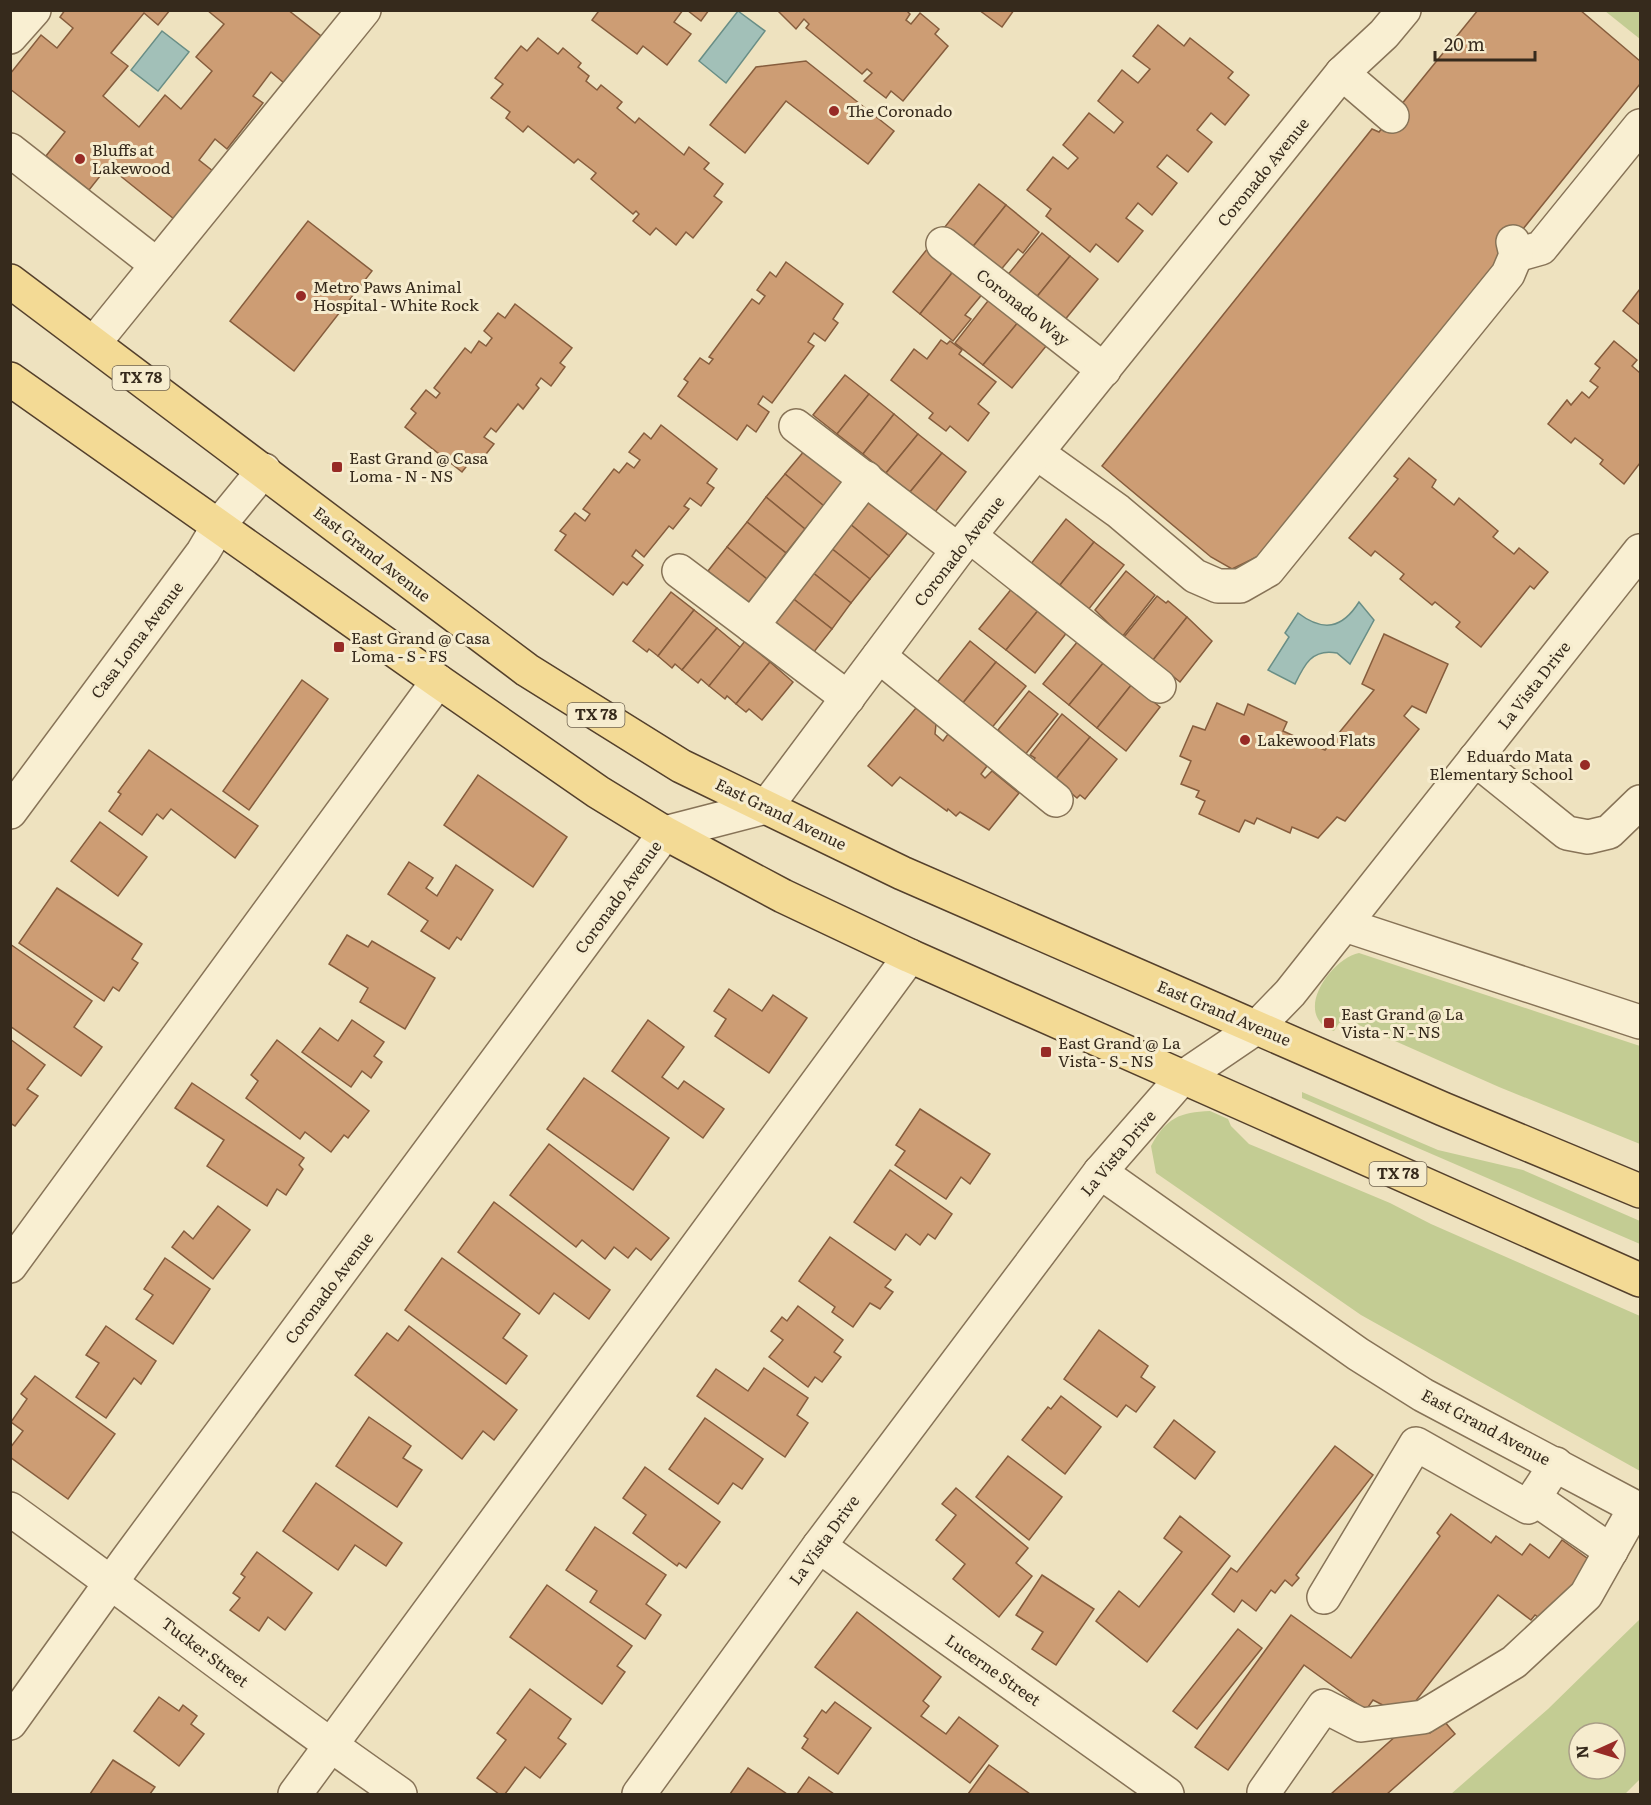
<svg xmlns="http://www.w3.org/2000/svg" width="1651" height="1805" font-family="Literata,serif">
<rect width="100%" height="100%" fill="#eee2bf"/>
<g fill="#c3cc93" fill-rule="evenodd">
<path d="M1605 11H1640V39Z"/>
<path d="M1359 953 1640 1046V1144L1499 1087 1352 1022 1339 1023 1334 1031C1291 1016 1330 959 1359 953Z"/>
<path d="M1302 1092 1438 1150 1523 1170 1640 1221V1244L1302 1098Z"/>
<path d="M1210 1111 1228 1119 1231 1126 1249 1144 1390 1203 1431 1224 1640 1316V1471L1361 1315 1156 1173 1151 1146C1166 1118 1180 1112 1210 1111Z"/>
<path d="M1640 1619V1779L1625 1794H1451L1548 1709ZM1579 1733H1615V1769H1579Z"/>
</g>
<g fill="#a2c0b8" stroke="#698e86" stroke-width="1.5">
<path d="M738 11 765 31 726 83 699 61Z"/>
<path d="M162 31 189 52 158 91 131 70Z"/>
<path d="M1359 602 1374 620 1350 664 1337 653C1312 648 1304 665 1295 684L1268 670 1289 637 1285 633 1298 613C1323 632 1342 629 1359 602Z"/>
</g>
<g fill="#cd9d74" stroke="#865d3d" stroke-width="1.5">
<path d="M65 10H170L158 25 144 13 111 53 128 66 103 96 139 127 165 95 181 109 212 71 196 57 224 24 207 10H288L321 36 284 83 271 72 253 96 263 103 227 149 215 139 199 160 213 171 174 219 108 166 89 190 46 156 65 132 10 89V74L41 35 57 48 73 28 60 17Z"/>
<path d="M596 10H683L674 22 691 34 667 65 643 46 637 54 592 20 598 12Z"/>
<path d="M687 10H709L701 21Z"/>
<path d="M777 10H906L910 14 906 20 911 24 920 13 939 29 935 34 948 46 903 101 891 91 886 98 864 81 872 73 867 69 862 74 806 28 809 24 804 19 796 29Z"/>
<path d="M979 10H1014L1002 27Z"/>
<path d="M1478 10H1580L1640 61V84L1259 556 1232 569 1211 557 1102 466 1372 129 1379 132Z"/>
<path d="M1158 25 1184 46 1190 38 1233 72 1228 78 1249 95 1225 125 1211 113 1197 130 1212 142 1188 172 1167 155 1157 167 1177 183 1152 215 1138 203 1126 218 1143 231 1118 262 1096 244 1090 252 1046 216 1051 209 1027 190 1053 157 1068 169 1078 158 1063 145 1089 113 1114 133 1123 122 1098 101 1122 70 1138 83 1150 69 1133 56Z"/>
<path d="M538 38 558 54 563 48 581 63 578 67 589 76 586 81 597 90 601 85 622 102 617 108 635 123 639 118 684 155 689 147 709 163 704 169 723 184 714 196 722 202 693 238 686 232 676 245 656 228 650 235 633 221 639 214 636 211 633 214 591 179 596 173 578 159 574 163 528 126 523 132 506 118 510 112 491 98 503 84 495 78 521 46 527 51Z"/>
<path d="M806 61 894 131 868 164 786 101 745 153 710 125 756 67Z"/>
<path d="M979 184 1006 205 971 249 944 228Z"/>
<path d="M1006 205 1039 232 1023 253 1018 249 999 272 971 249Z"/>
<path d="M308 221 372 271 294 371 230 321Z"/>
<path d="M1042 233 1070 256 1035 299 1006 277Z"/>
<path d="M928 248 955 269 920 314 893 292Z"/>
<path d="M1070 256 1098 279 1059 327 1035 299Z"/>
<path d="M786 262 843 304 833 319 838 323 825 341 814 333 808 342 814 346 772 403 763 396 758 404 769 412 756 432 747 425 737 440 678 396 688 382 684 379 700 358 709 364 713 359 709 357 752 299 759 304 765 296 757 290 770 272 776 277Z"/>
<path d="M955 269 984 292 965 315 971 319 953 341 920 314Z"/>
<path d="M1640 289V325L1623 311Z"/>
<path d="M991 297 1020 320 983 365 955 343Z"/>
<path d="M515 304 572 348 560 363 565 367 551 386 541 378 536 385 539 388 523 409 518 404 496 432 491 428 484 437 494 444 479 463 473 458 462 472 405 427 416 413 411 409 426 390 436 398 440 393 434 388 465 348 471 353 479 341 486 346 492 338 484 331 498 313 505 318Z"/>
<path d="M1020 320 1051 340 1012 388 983 365Z"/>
<path d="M941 340 947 344 950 341 962 350 959 354 996 382 978 404 989 413 968 441 950 426 946 431 929 418 933 413 891 380 914 349 927 359Z"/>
<path d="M1614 341 1637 360 1632 366 1640 373V463L1624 484 1600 464 1603 460 1575 438 1571 443 1548 424 1567 400 1571 405 1582 392 1589 398 1598 387 1590 381 1600 368 1595 364Z"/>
<path d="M845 375 869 394 837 434 813 415Z"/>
<path d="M869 394 894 414 863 454 837 434Z"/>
<path d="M894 414 918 434 886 473 863 454Z"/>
<path d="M661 425 717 469 707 483 714 488 701 506 690 498 684 506 689 509 673 529 669 526 644 557 636 550 632 556 643 565 627 585 623 582 613 595 555 550 566 535 560 531 575 513 585 521 590 514 583 509 614 469 619 473 627 463 634 468 640 460 629 452 644 433 651 439Z"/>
<path d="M918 434 942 453 910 492 886 473Z"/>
<path d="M805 450 844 480 824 506 785 474Z"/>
<path d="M942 453 966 472 935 512 910 492Z"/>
<path d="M1409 458 1436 480 1432 487 1454 505 1459 498 1498 531 1493 537 1514 554 1519 548 1548 572 1534 589 1530 586 1481 647 1456 627 1460 622 1435 602 1432 605 1400 579 1404 574 1375 551 1371 556 1349 538 1398 479 1394 476Z"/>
<path d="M785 474 824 506 805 529 766 497Z"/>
<path d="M766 497 805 529 786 553 747 522Z"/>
<path d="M870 500 909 531 889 556 850 524Z"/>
<path d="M1066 519 1094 542 1060 585 1030 565Z"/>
<path d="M747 522 786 553 767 579 727 547Z"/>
<path d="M850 524 889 556 870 579 831 548Z"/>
<path d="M1094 542 1124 565 1088 610 1060 585Z"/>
<path d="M727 547 767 579 748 603 708 571Z"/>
<path d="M831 548 870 579 851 603 812 572Z"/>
<path d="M1126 571 1155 595 1122 637 1095 610Z"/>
<path d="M812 572 851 603 832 629 791 597Z"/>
<path d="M1013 587 1040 608 1006 650 979 629Z"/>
<path d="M671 592 694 610 658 656 649 649 647 652 633 641Z"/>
<path d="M1157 596 1166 603 1168 601 1187 617 1153 660 1124 637Z"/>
<path d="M791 597 832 629 813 653 773 621Z"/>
<path d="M1040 608 1068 631 1035 673 1006 650Z"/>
<path d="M694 610 717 628 682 670 675 664 672 668 658 656Z"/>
<path d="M1187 617 1212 641 1180 682 1153 660Z"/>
<path d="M717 628 741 648 709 686 701 679 698 683 682 670Z"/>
<path d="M1384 634 1448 664 1426 713 1412 706 1404 716 1419 729 1345 821 1337 817 1318 838 1292 827 1290 833 1257 818 1254 824 1245 820 1239 832 1199 814 1205 801 1196 797 1199 791 1181 784 1191 761 1180 756 1193 726 1205 730 1217 703 1244 715 1248 704 1287 722 1283 731 1325 750 1374 690 1362 684Z"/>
<path d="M745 641 770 662 736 704 727 696 725 699 709 686Z"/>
<path d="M970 641 996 662 962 704 935 685Z"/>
<path d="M1078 641 1104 662 1069 705 1043 684Z"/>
<path d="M770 662 793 682 762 720 749 709 746 712 736 704Z"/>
<path d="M996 662 1026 686 990 730 962 704Z"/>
<path d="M1104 662 1132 684 1097 728 1069 705Z"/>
<path d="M302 680 328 699 249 810 223 791Z"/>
<path d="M1132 684 1160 707 1126 751 1097 728Z"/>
<path d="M1029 691 1058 714 1024 756 1007 743 1009 740 998 730Z"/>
<path d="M916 708 936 724 935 734 943 741 948 734 987 766 981 774 985 778 992 771 1019 793 989 830 960 812 956 816 948 809 947 811 900 777 892 786 868 766Z"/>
<path d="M1062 714 1090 737 1055 780 1032 762 1035 758 1030 755Z"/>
<path d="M1090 737 1117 759 1085 799 1080 795 1077 798 1055 780Z"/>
<path d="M149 750 258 826 235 858 171 809 163 819 157 814 142 835 109 811 121 794 118 792Z"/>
<path d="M478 775 567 837 533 887 444 825Z"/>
<path d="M100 822 147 857 118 896 71 861Z"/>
<path d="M409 862 433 878 426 888 437 896 456 865 493 890 461 940 457 937 449 949 421 931 428 921 388 894Z"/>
<path d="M57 888 142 944 132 959 138 963 119 991 113 987 104 1001 19 943Z"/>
<path d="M347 935 368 947 372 941 435 978 405 1029 360 1002 368 988 329 964Z"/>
<path d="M10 944 92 1001 74 1027 102 1047 81 1076 10 1026Z"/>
<path d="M729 989 762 1011 773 995 807 1018 769 1073 715 1036 726 1019 714 1011Z"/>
<path d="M352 1020 384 1042 374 1056 382 1062 371 1078 362 1071 351 1087 302 1052 320 1028 338 1041Z"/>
<path d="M648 1020 684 1047 662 1077 678 1089 684 1081 724 1109 703 1138 612 1071Z"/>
<path d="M10 1039 45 1065 27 1089 38 1096 15 1126 10 1123Z"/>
<path d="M277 1040 369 1111 348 1138 344 1135 331 1152 305 1132 300 1139 246 1098 258 1081 251 1075Z"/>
<path d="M584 1078 669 1138 633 1190 547 1129Z"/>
<path d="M192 1083 304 1158 299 1165 303 1169 286 1195 277 1189 267 1206 207 1166 224 1140 175 1108Z"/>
<path d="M920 1109 990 1154 970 1184 961 1177 946 1199 895 1165 905 1151 896 1145Z"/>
<path d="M549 1144 669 1238 651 1260 636 1248 628 1258 614 1247 605 1259 582 1240 576 1247 510 1195Z"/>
<path d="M890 1170 952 1214 935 1239 928 1234 920 1245 906 1234 895 1250 854 1222Z"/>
<path d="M494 1202 610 1290 589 1319 554 1293 539 1314 458 1252Z"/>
<path d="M218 1206 250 1230 213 1279 172 1247 184 1231 193 1239Z"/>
<path d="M830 1237 891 1280 885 1287 893 1292 880 1309 870 1303 853 1327 832 1312 835 1307 799 1281Z"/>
<path d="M165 1258 210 1289 173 1344 136 1319 153 1295 144 1289Z"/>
<path d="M442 1258 520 1314 503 1338 527 1356 506 1384 405 1310Z"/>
<path d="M798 1306 843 1340 834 1352 841 1357 822 1382 815 1377 808 1387 769 1357 783 1340 771 1331 782 1317 787 1321Z"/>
<path d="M106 1326 156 1361 141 1384 134 1378 106 1418 76 1397 99 1363 86 1355Z"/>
<path d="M409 1326 517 1410 494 1440 483 1431 462 1459 355 1375 387 1333 398 1341Z"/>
<path d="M1099 1330 1148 1366 1141 1377 1155 1387 1136 1412 1126 1405 1117 1417 1064 1379Z"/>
<path d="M764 1368 808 1398 797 1415 808 1423 785 1457 697 1396 716 1369 748 1391Z"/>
<path d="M35 1376 115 1434 68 1499 10 1457V1448L23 1431 11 1422 27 1399 21 1394Z"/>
<path d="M1061 1396 1101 1427 1065 1474 1022 1440 1048 1407 1051 1409Z"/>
<path d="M369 1417 411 1446 403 1458 422 1470 397 1507 336 1466Z"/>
<path d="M705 1418 763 1459 742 1489 733 1483 718 1504 669 1469Z"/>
<path d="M1174 1420 1215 1452 1195 1479 1154 1447Z"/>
<path d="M1335 1446 1373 1475 1296 1575 1299 1578 1292 1586 1285 1580 1275 1593 1271 1590 1256 1611 1242 1600 1234 1612 1212 1594 1231 1568 1237 1572Z"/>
<path d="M1008 1456 1062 1497 1029 1540 976 1497Z"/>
<path d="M645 1467 720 1522 686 1568 679 1563 677 1566 633 1533 646 1515 623 1498Z"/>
<path d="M316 1483 402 1543 386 1566 355 1545 338 1570 283 1531Z"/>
<path d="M956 1488 1028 1548 1016 1563 1032 1576 999 1617 953 1579 965 1564 936 1540 956 1515 942 1504Z"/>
<path d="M1451 1514 1491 1543 1496 1536 1522 1555 1530 1544 1549 1558 1562 1540 1595 1564 1546 1623 1535 1615 1531 1620 1498 1595 1404 1716 1373 1700 1366 1710 1304 1665 1228 1770 1195 1747 1291 1615 1351 1658 1440 1536 1437 1533Z"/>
<path d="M1180 1516 1230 1556 1147 1662 1096 1621 1119 1591 1139 1607 1182 1552 1164 1538Z"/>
<path d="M595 1527 666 1575 646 1604 661 1615 645 1639 590 1602 597 1591 566 1570Z"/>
<path d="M257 1552 312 1593 285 1630 268 1617 259 1631 230 1610 240 1598 233 1593 245 1577 241 1574Z"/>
<path d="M1042 1575 1094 1609 1056 1665 1032 1649 1043 1632 1016 1615Z"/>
<path d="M547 1585 632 1646 617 1666 625 1672 602 1704 510 1637Z"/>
<path d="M857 1612 941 1677 923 1701 929 1706 921 1716 946 1734 959 1717 998 1746 970 1783 815 1667Z"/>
<path d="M1238 1629 1262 1648 1197 1729 1173 1711Z"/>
<path d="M530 1689 571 1719 558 1738 566 1744 540 1778 525 1767 505 1794H499L477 1778 506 1740 497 1733Z"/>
<path d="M159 1697 179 1711 183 1705 197 1716 191 1724 204 1734 179 1766 134 1731Z"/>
<path d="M835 1702 871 1728 838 1774 802 1748 808 1739 804 1736 822 1710 826 1713Z"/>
<path d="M1444 1721 1455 1734 1387 1794H1331L1406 1727 1422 1724 1430 1733Z"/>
<path d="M113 1760 155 1787 150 1794H90Z"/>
<path d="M989 1765 1030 1794H968Z"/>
<path d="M748 1768 768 1781 787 1794H730Z"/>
<path d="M809 1777 834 1794H797Z"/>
</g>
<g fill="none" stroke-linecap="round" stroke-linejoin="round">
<defs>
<g id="minor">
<path d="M10 37 34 10"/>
<path d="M1342 73 1392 116"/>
<path d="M10 150 157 265"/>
<path d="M943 244 1104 370"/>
<path d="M1516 255 1541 248 1640 126"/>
<path d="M94 343 364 10"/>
<path d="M796 426 958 550"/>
<path d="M1037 453 1118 511 1195 576 1218 586H1240L1268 570 1508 274 1516 255 1513 242"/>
<path d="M970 536 1159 686"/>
<path d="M679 571 848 698"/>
<path d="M752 626 866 478"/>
<path d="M879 656 1056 800"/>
<path d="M1475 759 1567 833 1588 837 1609 832 1640 802"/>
<path d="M10 812 203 552 219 525 264 470"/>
<path d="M1345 925 1640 1022"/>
<path d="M1100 1172 1358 1354 1423 1395 1640 1510"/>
<path d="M10 1266 438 681"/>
<path d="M1534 1498 1611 1551"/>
<path d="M10 1509C141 1603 268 1703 400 1794"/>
<path d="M819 1546 1167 1794"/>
<path d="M1324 1597 1416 1444 1528 1507 1556 1464"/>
<path d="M10 1723 127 1560 665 833 766 807 958 550 1342 73 1384 34 1404 10"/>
<path d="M1264 1792 1324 1706 1361 1725 1423 1717 1514 1662 1586 1595 1635 1508"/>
<path d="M295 1794 910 956"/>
<path d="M639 1794 819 1546 1100 1172 1182 1078 1257 1027 1290 993 1640 551"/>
</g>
<g id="major">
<path d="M10 281 527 670 681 766 902 873 1443 1109 1640 1191"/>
<path d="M10 379 438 681 598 792 665 833 783 896 910 956 1640 1280"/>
</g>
</defs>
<use href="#minor" stroke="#877357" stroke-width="36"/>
<use href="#major" stroke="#54402c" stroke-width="36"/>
<use href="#minor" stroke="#f9efd2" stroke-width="33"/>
<use href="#major" stroke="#f3da95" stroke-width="33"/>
</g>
<g fill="#972b26" stroke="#f6ecce" stroke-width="2">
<circle cx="834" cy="111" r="6"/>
<circle cx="80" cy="159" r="6"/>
<circle cx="301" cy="296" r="6"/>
<rect x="331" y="461" width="12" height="12" rx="3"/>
<rect x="333" y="641" width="12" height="12" rx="3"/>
<circle cx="1245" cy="740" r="6"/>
<circle cx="1585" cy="765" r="6"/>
<rect x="1323" y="1017" width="12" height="12" rx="3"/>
<rect x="1040" y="1046" width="12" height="12" rx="3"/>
</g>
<g text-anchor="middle" stroke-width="6" stroke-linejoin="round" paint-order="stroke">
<g fill="#f6ecce" stroke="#706451" stroke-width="1.5">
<rect x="112.5" y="366" width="57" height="24" rx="4.5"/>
<rect x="567.5" y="703" width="57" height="24" rx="4.5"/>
<rect x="1369.5" y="1162" width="57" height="24" rx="4.5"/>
</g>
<g font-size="15" font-weight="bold" fill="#362a1c">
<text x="141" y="383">TX 78</text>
<text x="596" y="720">TX 78</text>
<text x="1398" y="1179">TX 78</text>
</g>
<g font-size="16" fill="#362a1c" stroke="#f6ecce" text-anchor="start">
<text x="846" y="117">The Coronado</text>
<text x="92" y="156">Bluffs at<tspan x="92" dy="18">Lakewood</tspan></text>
<text x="313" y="293">Metro Paws Animal<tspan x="313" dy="18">Hospital - White Rock</tspan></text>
<text x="349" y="464">East Grand @ Casa<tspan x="349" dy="18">Loma - N - NS</tspan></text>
<text x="351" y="644">East Grand @ Casa<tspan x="351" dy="18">Loma - S - FS</tspan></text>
<text x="1257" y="746">Lakewood Flats</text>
<text x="1573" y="762" text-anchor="end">Eduardo Mata<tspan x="1573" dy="18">Elementary School</tspan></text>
<text x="1341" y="1020">East Grand @ La<tspan x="1341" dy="18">Vista - N - NS</tspan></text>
<text x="1058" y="1049">East Grand @ La<tspan x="1058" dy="18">Vista - S - NS</tspan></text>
</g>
<g font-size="16" fill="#362a1c" stroke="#f6ecce">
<text transform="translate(1263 172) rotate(-51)" y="6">Coronado Avenue</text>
<text transform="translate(1023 307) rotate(38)" y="6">Coronado Way</text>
<text transform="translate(959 551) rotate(-52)" y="6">Coronado Avenue</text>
<text transform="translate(372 554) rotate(38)" y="6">East Grand Avenue</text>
<text transform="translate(137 640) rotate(-53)" y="6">Casa Loma Avenue</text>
<text transform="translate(1534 685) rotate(-52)" y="6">La Vista Drive</text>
<text transform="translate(781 814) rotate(26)" y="6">East Grand Avenue</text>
<text transform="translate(618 897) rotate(-54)" y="6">Coronado Avenue</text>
<text transform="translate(1224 1013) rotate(23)" y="6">East Grand Avenue</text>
<text transform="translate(1118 1153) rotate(-50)" y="6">La Vista Drive</text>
<text transform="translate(329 1288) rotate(-53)" y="6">Coronado Avenue</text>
<text transform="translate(1486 1427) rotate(28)" y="6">East Grand Avenue</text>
<text transform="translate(824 1540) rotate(-54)" y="6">La Vista Drive</text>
<text transform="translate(205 1652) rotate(37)" y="6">Tucker Street</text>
<text transform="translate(993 1670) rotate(35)" y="6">Lucerne Street</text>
</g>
</g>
<rect width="1651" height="1805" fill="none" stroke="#362a1c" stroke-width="24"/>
<g transform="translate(1597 1751) rotate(266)"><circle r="28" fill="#f6ecce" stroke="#a99e87" stroke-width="1.5"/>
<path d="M0-4.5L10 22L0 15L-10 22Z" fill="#972b26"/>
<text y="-9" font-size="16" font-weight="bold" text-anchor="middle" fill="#362a1c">N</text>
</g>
<path d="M1435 51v9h100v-9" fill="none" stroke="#362a1c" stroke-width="3"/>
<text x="1444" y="51" font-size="18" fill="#362a1c" stroke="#f6ecce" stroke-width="4.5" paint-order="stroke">20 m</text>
</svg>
